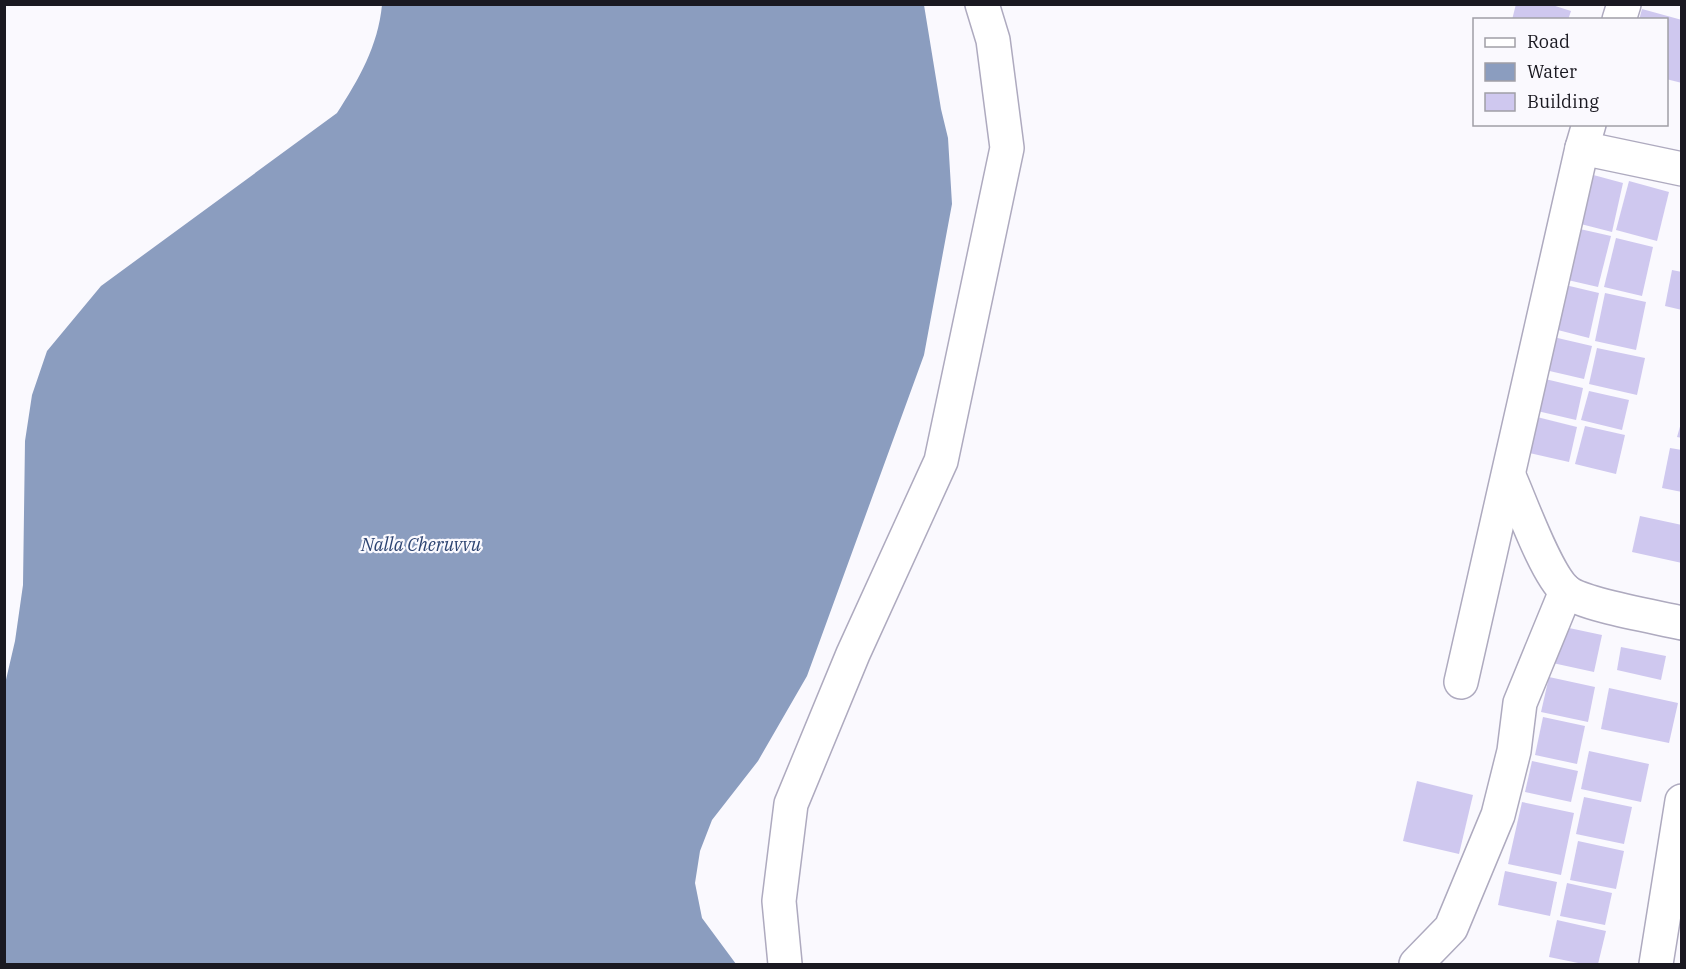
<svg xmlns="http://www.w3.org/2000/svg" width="1686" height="969" font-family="'IBM Plex Serif',serif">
<rect width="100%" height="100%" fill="#faf9fe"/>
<path fill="#8b9dbf" d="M382 5H924L941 109 948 138 952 204 924 355 807 676 758 761 712 820 700 851 695 883 702 918 736 964H5V684L15 641 23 585 25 441 32 395 47 351 101 286 337 113C359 79 378 46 382 5Z"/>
<g fill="#cfc8ef">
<path d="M1516 4H1549L1571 11 1568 20H1512Z"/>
<path d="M1642 9 1682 20V83L1666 79V20H1639Z"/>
<path d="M1586 173 1623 183 1612 232 1573 222Z"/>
<path d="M1629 181 1669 192 1657 241 1616 230Z"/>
<path d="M1571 227 1611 236 1598 287 1559 278Z"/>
<path d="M1616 238 1653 247 1642 296 1604 287Z"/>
<path d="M1672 270 1682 272V310L1665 306Z"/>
<path d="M1561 284 1599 293 1589 338 1550 328Z"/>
<path d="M1605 293 1646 302 1636 350 1595 341Z"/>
<path d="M1549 336 1592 346 1584 379 1541 369Z"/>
<path d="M1597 348 1645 358 1637 395 1589 384Z"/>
<path d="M1541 378 1583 388 1576 420 1533 410Z"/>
<path d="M1589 391 1629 400 1622 430 1581 420Z"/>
<path d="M1533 416 1577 427 1569 462 1525 452Z"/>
<path d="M1681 423H1682V438L1677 437Z"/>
<path d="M1585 426 1625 435 1616 474 1575 464Z"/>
<path d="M1670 448 1682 450V492L1662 488Z"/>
<path d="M1640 516 1682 525V563L1632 552Z"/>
<path d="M1555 625 1602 635 1594 672 1548 662Z"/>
<path d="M1621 647 1666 656 1661 680 1617 670Z"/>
<path d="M1549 677 1595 687 1588 722 1541 712Z"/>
<path d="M1609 688 1678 703 1669 743 1601 729Z"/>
<path d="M1543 717 1585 726 1577 764 1535 755Z"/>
<path d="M1589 751 1649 764 1641 802 1581 789Z"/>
<path d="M1532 761 1578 771 1571 802 1525 792Z"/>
<path d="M1417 781 1473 795 1459 854 1403 841Z"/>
<path d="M1584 797 1632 807 1624 844 1576 834Z"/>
<path d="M1522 802 1574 813 1561 875 1508 864Z"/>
<path d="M1578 841 1624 851 1616 889 1570 880Z"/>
<path d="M1505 871 1557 882 1550 916 1498 905Z"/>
<path d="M1567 883 1612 893 1605 925 1560 916Z"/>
<path d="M1557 920 1606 931 1598 964H1583L1549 957Z"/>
</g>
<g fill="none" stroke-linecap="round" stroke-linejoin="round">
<defs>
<g id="minor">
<path d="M1619 20 1624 4"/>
<path d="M1589 124 1582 148 1682 169"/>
<path d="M1509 476C1521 503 1546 574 1566 591 1583 605 1657 617 1682 623"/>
<path d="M1461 682 1582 148"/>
<path d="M785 964 779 901 791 804 853 654 941 461 1007 148 993 40 982 4"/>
<path d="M1416 964 1451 928 1498 815 1514 751 1520 703 1566 591"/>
<path d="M1656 964 1682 801"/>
</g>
</defs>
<use href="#minor" stroke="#aeaabf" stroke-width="36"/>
<use href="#minor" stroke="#fff" stroke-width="33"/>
</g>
<g text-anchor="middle" stroke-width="4.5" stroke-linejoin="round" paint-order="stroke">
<g font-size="18" font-style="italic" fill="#2c4371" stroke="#faf9fe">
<text x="421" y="551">Nalla Cheruvvu</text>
</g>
</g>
<rect width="1686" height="969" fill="none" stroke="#1a1921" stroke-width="12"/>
<rect x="1473" y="18" width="195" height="108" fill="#faf9fe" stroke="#a09fa6" stroke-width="1.5"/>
<rect x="1485" y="38" width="30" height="9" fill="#ffffff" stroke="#a09fa6" stroke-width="1.5"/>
<text x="1527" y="48" font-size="18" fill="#1a1921">Road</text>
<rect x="1485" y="63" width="30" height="18" fill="#8b9dbf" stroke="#a09fa6" stroke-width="1.5"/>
<text x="1527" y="78" font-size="18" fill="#1a1921">Water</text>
<rect x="1485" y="93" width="30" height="18" fill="#cfc8ef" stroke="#a09fa6" stroke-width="1.5"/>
<text x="1527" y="108" font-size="18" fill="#1a1921">Building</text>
</svg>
